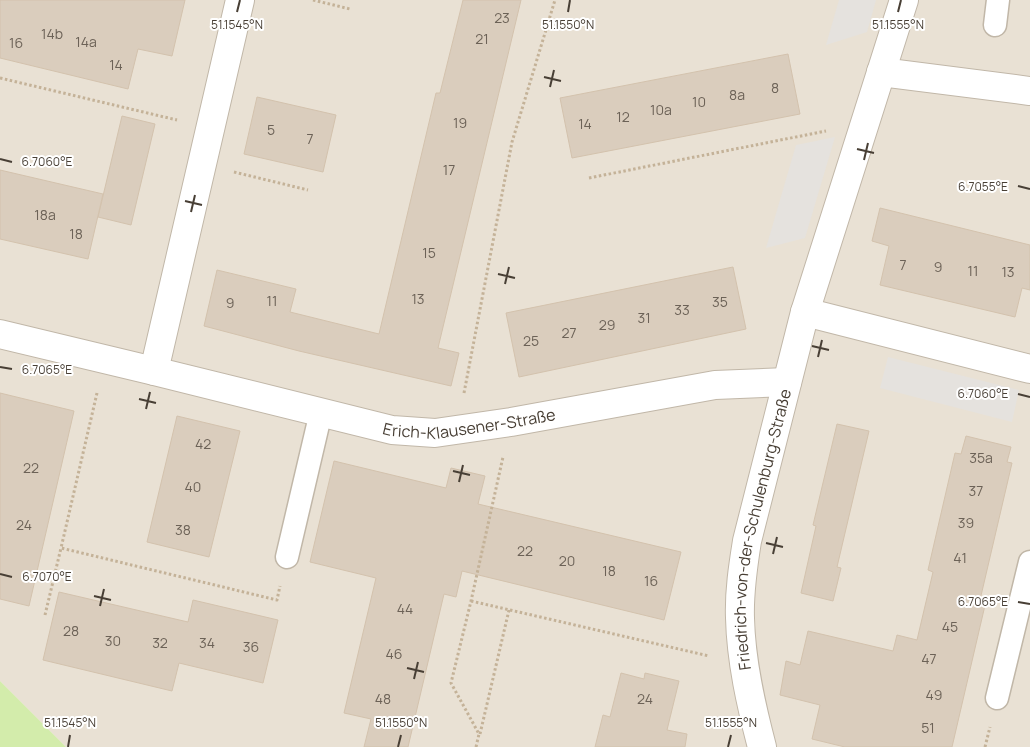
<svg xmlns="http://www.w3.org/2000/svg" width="1030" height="747" font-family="Manrope,sans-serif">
<rect width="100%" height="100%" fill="#f4efe6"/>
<path fill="#e9e1d4" d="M0 0H1030V747H66L0 681Z"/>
<path fill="#d3ecab" d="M0 681 66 747H0Z"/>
<g fill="#e5e2de">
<path d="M839 0H876L867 32 826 45Z"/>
<path d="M835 137 805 238 766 248 796 145Z"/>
<path d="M888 357 1019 390 1012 422 880 388Z"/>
</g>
<g fill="#dacdbd" stroke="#d3c2ad">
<path d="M0 0H185L172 56 138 49 128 89 0 58Z"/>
<path d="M463 0H521L438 348 459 353 451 386 299 351 204 326 217 270 296 289 290 312 379 334 436 93H440Z"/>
<path d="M788 54 800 114 572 158 560 98Z"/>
<path d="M257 97 336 115 323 172 244 154Z"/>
<path d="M122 116 155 124 131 225 98 217Z"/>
<path d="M0 170 103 194 88 259 0 239Z"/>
<path d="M880 208 1030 245V290L1022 288 1015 317 880 285 889 246 872 241Z"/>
<path d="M733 267 746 329 519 377 506 313Z"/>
<path d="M0 393 74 411 29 606 0 599Z"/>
<path d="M177 416 240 431 209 557 147 542Z"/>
<path d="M837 424 869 431 837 567 841 568 833 601 801 593 816 526 813 525Z"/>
<path d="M966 436 1011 447 1007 462 1012 463 980 600 986 601 952 747H845L812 739 820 705 780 695 786 661 800 665 808 631 893 651 897 635 917 640 933 572 928 570 955 453 961 454Z"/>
<path d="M334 461 446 488 451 468 485 476 478 504 681 552 664 620 462 571 456 597 444 594 408 747H364L371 719 344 713 376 578 310 562Z"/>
<path d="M59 592 188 622 193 600 278 620 263 683 179 663 172 691 43 660Z"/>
<path d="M621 673 644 679 645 673 679 681 667 730 687 734 685 747H595L603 715 610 717Z"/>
</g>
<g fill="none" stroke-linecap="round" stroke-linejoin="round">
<defs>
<g id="service">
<path d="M995 25 998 0"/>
<path d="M287 557 321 412"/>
<path d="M997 698 1030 562"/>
</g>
<g id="minor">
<path id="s1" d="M240 0 154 371 392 430 435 433 511 422 715 385 787 382"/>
<path d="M881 72 1030 91"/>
<path d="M805 312 1030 369"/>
<path d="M0 334 154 371"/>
<path id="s2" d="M762 747C751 705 741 661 740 618 739 592 743 566 747 541L805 312 904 0"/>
</g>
</defs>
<use href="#service" stroke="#c1b7a8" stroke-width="25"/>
<use href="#minor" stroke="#c1b7a8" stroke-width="30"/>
<g stroke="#c4b298" stroke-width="3" stroke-dasharray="2.5 2.5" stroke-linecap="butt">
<path d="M313 0 350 9"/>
<path d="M0 78 177 120"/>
<path d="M234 172 308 190"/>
<path d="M589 178 826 131"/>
<path d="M97 393 61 548 277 600 280 586"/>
<path d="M464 393 512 142 555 0"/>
<path d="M471 601 709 656"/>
<path d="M45 615 61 548"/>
<path d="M480 734 509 610"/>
<path d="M476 747 479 734 451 683 471 601 503 457"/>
<path d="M985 747 990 727"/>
</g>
<use href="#service" stroke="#fff" stroke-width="22"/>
<use href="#minor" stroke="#fff" stroke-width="28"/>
</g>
<path fill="none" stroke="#483f35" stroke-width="2" d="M237 12 240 0M568 12 570 0M898 12 901 0M544 77 561 81M550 87 554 70M857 149 874 153M0 159 12 162M864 160 868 143M1018 186 1030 189M185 201 202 205M191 212 195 195M498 274 515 278M505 284 509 267M812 346 829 350M818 357 822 340M0 367 12 369M1018 394 1030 397M139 399 156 403M146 409 150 392M453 471 470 475M459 482 463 465M766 543 783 547M773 554 777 537M0 574 12 577M94 596 111 600M1018 602 1030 604M100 606 104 589M407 668 424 672M414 679 418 662M68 747 70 735M398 747 401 735M728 747 731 735"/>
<g text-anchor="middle" stroke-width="4" stroke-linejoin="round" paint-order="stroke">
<g font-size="14" fill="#6c6257">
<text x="502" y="23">23</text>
<text x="52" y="39">14b</text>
<text x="482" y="44">21</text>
<text x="86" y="47">14a</text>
<text x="16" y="48">16</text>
<text x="116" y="70">14</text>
<text x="775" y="93">8</text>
<text x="737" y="100">8a</text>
<text x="699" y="107">10</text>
<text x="661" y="115">10a</text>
<text x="623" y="122">12</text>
<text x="460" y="128">19</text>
<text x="585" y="129">14</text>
<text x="271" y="135">5</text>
<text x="310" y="144">7</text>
<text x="449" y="175">17</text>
<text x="45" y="220">18a</text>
<text x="76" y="239">18</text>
<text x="429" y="258">15</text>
<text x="903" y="270">7</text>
<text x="938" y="272">9</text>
<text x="973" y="276">11</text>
<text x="1008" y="277">13</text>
<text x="418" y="304">13</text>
<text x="272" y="306">11</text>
<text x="720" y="307">35</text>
<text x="230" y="308">9</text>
<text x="682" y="315">33</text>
<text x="644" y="323">31</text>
<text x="607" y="330">29</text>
<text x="569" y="338">27</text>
<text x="531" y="346">25</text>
<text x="203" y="449">42</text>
<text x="981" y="463">35a</text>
<text x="31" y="473">22</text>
<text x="193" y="492">40</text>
<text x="976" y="496">37</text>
<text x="966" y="528">39</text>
<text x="24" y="530">24</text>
<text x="183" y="535">38</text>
<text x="525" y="556">22</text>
<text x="960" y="563">41</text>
<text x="567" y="566">20</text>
<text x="609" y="576">18</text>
<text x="651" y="586">16</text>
<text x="405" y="614">44</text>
<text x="950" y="632">45</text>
<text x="71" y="636">28</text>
<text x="113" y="646">30</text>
<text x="160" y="648">32</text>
<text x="207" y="648">34</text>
<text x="251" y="652">36</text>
<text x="394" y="659">46</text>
<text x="929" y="664">47</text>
<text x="934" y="700">49</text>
<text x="383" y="704">48</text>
<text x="645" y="704">24</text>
<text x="928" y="733">51</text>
</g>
<g font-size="16" fill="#483f35" stroke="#fff">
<text dy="6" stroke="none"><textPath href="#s1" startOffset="704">Erich-Klausener-Straße</textPath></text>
<text dy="6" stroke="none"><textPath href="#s2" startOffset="222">Friedrich-von-der-Schulenburg-Straße</textPath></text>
</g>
</g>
<g font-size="12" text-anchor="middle" fill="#483f35" stroke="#fff" stroke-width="4" stroke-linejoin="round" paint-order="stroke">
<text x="237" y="29">51.1545°N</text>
<text x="568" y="29">51.1550°N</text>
<text x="898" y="29">51.1555°N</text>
<text x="47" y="166">6.7060°E</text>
<text x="983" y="191">6.7055°E</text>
<text x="47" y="374">6.7065°E</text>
<text x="983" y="398">6.7060°E</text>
<text x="47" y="581">6.7070°E</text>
<text x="983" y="606">6.7065°E</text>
<text x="70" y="727">51.1545°N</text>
<text x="401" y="727">51.1550°N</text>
<text x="731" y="727">51.1555°N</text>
</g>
</svg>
